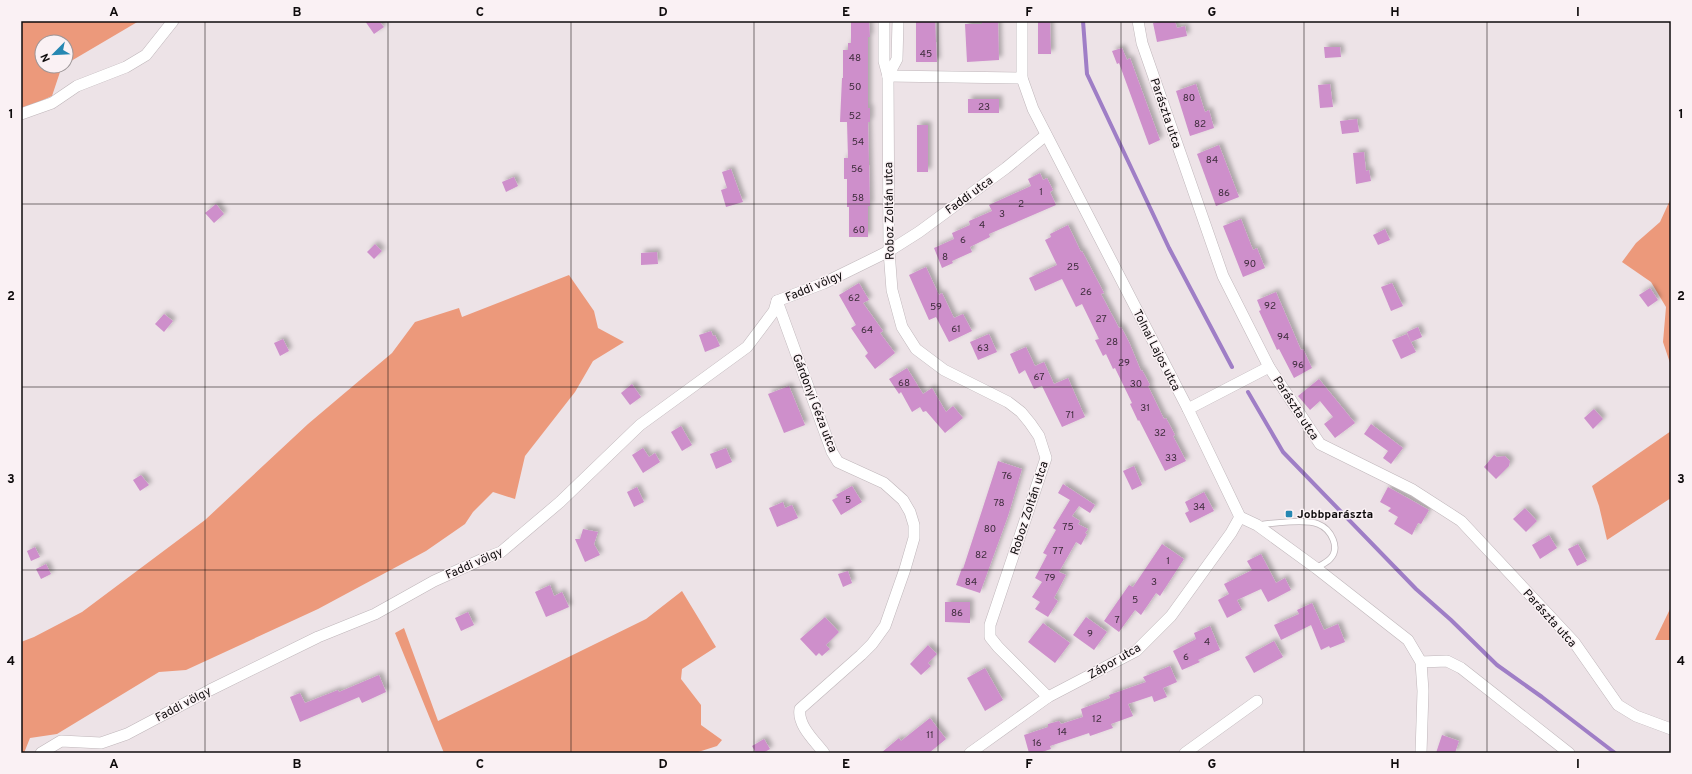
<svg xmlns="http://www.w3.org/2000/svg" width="1692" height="774" font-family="Overpass,sans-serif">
<defs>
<filter id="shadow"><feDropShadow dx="3.5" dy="-3.5" stdDeviation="2" flood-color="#0004"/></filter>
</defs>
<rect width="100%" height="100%" fill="#ede3e7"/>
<g fill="#ec997b">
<path d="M21 21H139L66 64V42H42V66H62L52 96 21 110Z"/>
<path d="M1671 198V366L1663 342 1666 307 1651 282 1622 262 1636 243 1660 222Z"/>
<path d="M569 275 594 311 598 328 624 342 593 361 575 392 525 456 515 499 493 492 473 512 465 524 426 551 318 609 186 670 159 672 57 734 30 738 24 753H21V642L34 637 82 612 205 520 308 424 392 353 415 322 459 308 462 317Z"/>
<path d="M1671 431V498L1607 540 1599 506 1592 486Z"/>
<path d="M682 591 716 647 682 669 681 679 701 705V725L722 740 717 746 695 753H444L395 633 404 628 438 721 646 619Z"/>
<path d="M1671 607V640H1655Z"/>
</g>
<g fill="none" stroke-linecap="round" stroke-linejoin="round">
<g stroke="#9f7ec6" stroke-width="4">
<path d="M1083 21 1087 74 1169 248 1232 367"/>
<path d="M1248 392 1283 452 1416 589 1451 620 1497 665 1542 697 1615 753"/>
</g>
</g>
<g fill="#ce8fcb" filter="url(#shadow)">
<path d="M365 21H379L384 27 374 34Z"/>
<path d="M851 21H869L870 37H868V108H870V122H868L870 206H868V237H849V207H847V179H844V158H848L847 122H840L842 78H843V50H848V43H851Z"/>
<path d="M916 21H935L937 62H916Z"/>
<path d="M982 21H998L999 60 967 62 965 24H982Z"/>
<path d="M1038 21H1050L1051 54H1038Z"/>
<path d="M1162 21H1175L1177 28 1185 26 1187 36 1157 42 1153 23Z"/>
<path d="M1324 47H1340L1341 57 1325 58Z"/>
<path d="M1122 48 1127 60 1130 58 1160 140 1149 145 1119 63 1117 64 1112 51Z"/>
<path d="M1196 84 1205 112 1209 110 1214 128 1190 136 1176 91Z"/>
<path d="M1330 84 1333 107 1320 108 1318 85Z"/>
<rect x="968" y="99" width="31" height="14"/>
<path d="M1357 119 1359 132 1342 134 1340 121Z"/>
<rect x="917" y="125" width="11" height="47"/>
<path d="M1219 145 1239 197 1216 206 1197 154Z"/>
<path d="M1364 152 1366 171 1369 170 1371 181 1356 184 1353 153Z"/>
<path d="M731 169 743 202 726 207 721 190 727 188 722 172Z"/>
<path d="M1040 173 1043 180 1047 178 1053 190 1050 192 1056 205 989 234 990 237 970 247 972 252 952 261 953 263 942 268 934 248 954 239 952 233 970 225 969 221 992 211 989 205 1031 186 1028 179Z"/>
<path d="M514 177 518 186 506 192 502 182Z"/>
<path d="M216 204 224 214 214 223 205 213Z"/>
<path d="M1241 219 1253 250 1257 248 1265 268 1243 277 1223 226Z"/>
<path d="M1068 225 1081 252 1082 251 1104 293 1101 294 1119 328 1121 327 1129 342 1141 371 1142 370 1150 385 1148 386 1164 419 1166 418 1175 435 1173 436 1186 461 1165 471 1139 420 1138 421 1130 404 1132 403 1115 368 1113 369 1106 354 1103 356 1095 340 1099 339 1082 304 1076 307 1062 279 1035 291 1029 278 1057 265 1045 240 1051 237 1050 234Z"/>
<path d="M1385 229 1390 240 1378 245 1373 235Z"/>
<path d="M375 244 382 251 374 259 367 252Z"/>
<path d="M657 252 658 264 641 265V253Z"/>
<path d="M926 267 939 295 942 293 954 318 963 314 972 331 949 342 936 317 929 320 909 275Z"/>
<path d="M859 283 869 300 863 303 883 331 880 333 895 353 875 369 865 356 868 353 851 328 856 325 839 295Z"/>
<path d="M1392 283 1403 306 1391 311 1381 287Z"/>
<path d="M1650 288 1658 300 1648 307 1639 295Z"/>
<path d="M1276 292 1301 350 1303 349 1312 368 1294 378 1279 349 1277 350 1259 311 1261 310 1257 300Z"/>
<path d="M164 314 173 321 164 332 155 324Z"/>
<path d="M1418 327 1422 337 1411 342 1407 332Z"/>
<path d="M711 331 713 336 715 335 720 346 705 352 699 335Z"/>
<path d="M989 334 997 352 978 360 970 342Z"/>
<path d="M1407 334 1416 352 1401 359 1392 340Z"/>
<path d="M283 339 289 351 280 356 274 343Z"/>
<path d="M1026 347 1035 366 1044 362 1054 384 1068 378 1085 417 1062 427 1042 386 1034 389 1025 370 1019 374 1010 354Z"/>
<path d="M907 368 923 394 932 388 946 412 953 406 963 418 945 433 926 411 923 412 920 407 912 412 901 392 899 394 889 379Z"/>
<path d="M1319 379 1355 423 1335 438 1324 424 1333 417 1320 401 1310 410 1298 396Z"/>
<path d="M632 384 641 397 630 405 621 393Z"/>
<path d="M789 386 805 425 784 433 768 394Z"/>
<path d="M1594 409 1603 419 1593 429 1584 418Z"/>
<path d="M1371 424 1403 448 1391 464 1383 458 1388 451 1364 434Z"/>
<path d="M681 426 692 445 682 451 671 432Z"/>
<path d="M643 448 649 457 655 453 660 462 643 473 632 455Z"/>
<path d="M726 448 732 462 716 469 710 454Z"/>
<path d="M1494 455 1497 457 1505 456 1510 461 1509 466 1496 479 1484 467Z"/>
<path d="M998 461 1022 469 1008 516 980 593 956 585 962 568 963 569Z"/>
<path d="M1134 466 1142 485 1132 490 1123 471Z"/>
<path d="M141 475 149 485 140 491 133 480Z"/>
<path d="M1063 484 1095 505 1090 513 1079 506 1072 516 1080 521 1078 524 1088 529 1085 533 1087 534 1081 545 1076 542 1059 572 1066 575 1054 598 1058 601 1048 617 1035 609 1040 602 1032 597 1042 582 1035 578 1047 555 1043 553 1056 530 1053 528 1070 500 1058 493Z"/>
<path d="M852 486 862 502 841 515 832 500 838 497 836 495Z"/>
<path d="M637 487 644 502 634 507 627 492Z"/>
<path d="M1388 487 1429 510 1421 524 1418 523 1412 535 1394 524 1398 517 1388 511 1391 508 1380 502Z"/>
<path d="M1204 492 1214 511 1190 523 1185 513 1189 511 1185 502Z"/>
<path d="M783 502 785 508 792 505 798 518 777 527 769 508Z"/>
<path d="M1525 508 1537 521 1526 532 1513 519Z"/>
<path d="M583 529 598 532 594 544 600 555 585 562 575 539H580Z"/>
<path d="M1549 535 1557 548 1540 559 1532 545Z"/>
<path d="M1162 544 1184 559 1160 596 1156 593 1141 615 1135 610 1119 632 1104 621 1129 585 1133 587Z"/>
<path d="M1578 544 1587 561 1577 566 1568 549Z"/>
<path d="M35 547 40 557 31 561 27 551Z"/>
<path d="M1261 554 1276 583 1285 578 1291 590 1268 602 1261 589 1237 600 1242 610 1227 618 1218 600 1229 594 1224 584 1252 570 1247 561Z"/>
<path d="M46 564 51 574 41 579 36 569Z"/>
<path d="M848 571 852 583 843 587 838 574Z"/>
<path d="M550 585 554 596 562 592 569 607 546 617 535 592Z"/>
<path d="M945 602H970V623L945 622Z"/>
<path d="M1312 603 1324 630 1338 624 1345 642 1330 648 1329 646 1321 650 1311 625 1281 640 1274 625 1299 614 1297 610Z"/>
<path d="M468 612 474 625 461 631 455 618Z"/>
<path d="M825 617 839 632 826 645 830 649 822 656 819 653 816 656 800 639Z"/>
<path d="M1086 617 1107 632 1094 650 1073 635Z"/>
<path d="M1043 623 1070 643 1055 663 1028 642Z"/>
<path d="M1210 626 1220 650 1198 660 1200 662 1182 670 1173 651 1196 639 1194 633Z"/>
<path d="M1274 641 1283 657 1254 673 1245 657Z"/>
<path d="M928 645 937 654 928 663 931 666 921 675 910 664Z"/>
<path d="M1170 666 1177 682 1163 688 1167 697 1154 702 1152 696 1128 704 1133 716 1111 724 1113 728 1090 736 1089 733 1050 746 1051 749 1039 753H1029L1024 735 1048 727V724L1059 721 1061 724 1083 717 1081 709 1110 698 1109 695 1146 682 1143 677Z"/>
<path d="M985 668 1003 700 985 711 967 678Z"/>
<path d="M379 675 386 692 362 703 359 697 300 722 290 697 300 693 305 703 338 690 339 692Z"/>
<path d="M930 718 946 739 929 753H881L899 738 901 741Z"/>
<path d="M1442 735 1459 741 1455 753H1436Z"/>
<path d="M764 739 770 749 763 753H756L752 746Z"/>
</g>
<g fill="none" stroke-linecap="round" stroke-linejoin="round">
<defs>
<path id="service" d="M1259 525C1272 523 1306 519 1318 524 1331 529 1341 548 1330 559 1326 563 1321 565 1316 568"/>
<g id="minor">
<path d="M884 21V61L888 76 889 251 892 290 902 327 916 349 944 370 1008 402 1021 412 1030 423 1039 436 1046 458 990 625V637L998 647 1048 697"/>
<path d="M1022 21V78L1033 109 1188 409 1240 517 1257 525 1316 568 1408 640 1421 662 1423 691 1421 753"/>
<path d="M1138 21 1142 43 1223 276 1269 367 1320 444 1413 490 1461 521 1574 642 1618 705 1636 716 1671 729"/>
<path d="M888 76 1022 78"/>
<path d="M888 76 897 59 898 21"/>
<path d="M21 114 52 103 77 86 126 67 146 55 173 21"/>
<path d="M777 301 832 452 838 462 884 483 903 500 910 512 914 525V538L905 569 885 626 872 644 861 655 800 709C797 725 815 741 824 753"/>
<path d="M1188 409 1269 367"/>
<path d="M1421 662 1447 661 1461 668 1569 753"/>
<path d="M41 753 61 741 101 743 127 734 210 690 318 637 375 614 434 581 485 558 501 552 560 502 640 425 747 347 774 311 777 301 824 283 889 251 919 232 1006 168 1046 135"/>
<path d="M970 753 1048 697 1136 651 1171 616 1231 533 1240 517"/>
<path d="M1185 753 1257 701"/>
</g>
</defs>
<use href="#service" stroke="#bfb6ba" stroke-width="7"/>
<use href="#minor" stroke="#bfb6ba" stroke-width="12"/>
<use href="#service" stroke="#fff" stroke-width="5.5"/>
<use href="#minor" stroke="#fff" stroke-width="11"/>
</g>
<path fill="none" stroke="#0e0b0c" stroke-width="1" stroke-opacity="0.55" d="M205 21V753M388 21V753M571 21V753M754 21V753M938 21V753M1121 21V753M1304 21V753M1487 21V753M21 204H1671M21 387H1671M21 570H1671"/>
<rect fill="#2687b2" stroke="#faf1f4" stroke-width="1.5" x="1285" y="510" width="8" height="8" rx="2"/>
<g text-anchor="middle" stroke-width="3" stroke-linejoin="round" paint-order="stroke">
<g font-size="10" fill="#3e2c3c">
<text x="926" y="57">45</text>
<text x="855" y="61">48</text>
<text x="855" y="90">50</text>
<text x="1189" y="101">80</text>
<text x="984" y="110">23</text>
<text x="855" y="119">52</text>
<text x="1200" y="127">82</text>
<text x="858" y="145">54</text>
<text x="1212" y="163">84</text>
<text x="857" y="172">56</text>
<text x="1041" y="195">1</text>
<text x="1224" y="196">86</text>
<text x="858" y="201">58</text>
<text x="1021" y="207">2</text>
<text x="1002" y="217">3</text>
<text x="982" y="228">4</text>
<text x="859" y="233">60</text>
<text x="963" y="243">6</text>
<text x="945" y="260">8</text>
<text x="1250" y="267">90</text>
<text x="1073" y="270">25</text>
<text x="1086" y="295">26</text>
<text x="854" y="301">62</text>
<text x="1270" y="309">92</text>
<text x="936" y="310">59</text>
<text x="1101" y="322">27</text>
<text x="956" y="332">61</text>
<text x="867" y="333">64</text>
<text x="1283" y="340">94</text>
<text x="1112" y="345">28</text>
<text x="983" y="351">63</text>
<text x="1124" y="366">29</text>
<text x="1298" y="368">96</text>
<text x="1039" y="380">67</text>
<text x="904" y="386">68</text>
<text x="1136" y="387">30</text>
<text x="1145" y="411">31</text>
<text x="1070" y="418">71</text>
<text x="1160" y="436">32</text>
<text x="1171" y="461">33</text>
<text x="1007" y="479">76</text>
<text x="848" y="503">5</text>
<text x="999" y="506">78</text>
<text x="1199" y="510">34</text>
<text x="1068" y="530">75</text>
<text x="990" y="532">80</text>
<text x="1058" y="554">77</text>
<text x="981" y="558">82</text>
<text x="1168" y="564">1</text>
<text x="1050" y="581">79</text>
<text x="971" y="585">84</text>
<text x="1154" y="585">3</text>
<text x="1135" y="603">5</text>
<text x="957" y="616">86</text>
<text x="1117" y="623">7</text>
<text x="1090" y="637">9</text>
<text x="1207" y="645">4</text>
<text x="1186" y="660">6</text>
<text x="1097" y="722">12</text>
<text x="1062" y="735">14</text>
<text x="930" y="738">11</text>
<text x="1037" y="746">16</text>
</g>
<g font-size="12" fill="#0e0b0c" stroke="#faf1f4">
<text transform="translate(1166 113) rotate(71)" y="4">Parászta utca</text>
<text transform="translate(969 195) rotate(-36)" y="4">Faddi utca</text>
<text transform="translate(889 211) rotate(-91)" y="4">Roboz Zoltán utca</text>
<text transform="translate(814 286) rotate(-23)" y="4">Faddi völgy</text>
<text transform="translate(1157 350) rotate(63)" y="4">Tolnai Lajos utca</text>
<text transform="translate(815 403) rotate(69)" y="4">Gárdonyi Géza utca</text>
<text transform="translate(1296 408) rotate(57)" y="4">Parászta utca</text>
<text transform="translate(1029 508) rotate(-72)" y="4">Roboz Zoltán utca</text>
<text transform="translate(474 563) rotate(-24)" y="4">Faddi völgy</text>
<text transform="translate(1550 618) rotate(48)" y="4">Parászta utca</text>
<text transform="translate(1114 661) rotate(-30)" y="4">Zápor utca</text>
<text transform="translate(183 704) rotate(-28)" y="4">Faddi völgy</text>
</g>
<g font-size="12" font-weight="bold" fill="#0e0b0c" stroke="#faf1f4" text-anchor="start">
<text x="1297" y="518">Jobbparászta</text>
</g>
</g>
<rect width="1692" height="774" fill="none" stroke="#faf1f4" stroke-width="44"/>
<g transform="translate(54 54) rotate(246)"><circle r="19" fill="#faf1f4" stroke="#9c9597"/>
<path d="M0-3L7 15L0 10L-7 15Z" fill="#2687b2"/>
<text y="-6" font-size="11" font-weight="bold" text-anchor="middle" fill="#0e0b0c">N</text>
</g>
<rect x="22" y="22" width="1648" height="730" fill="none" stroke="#0e0b0c" stroke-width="1.5"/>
<g font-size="13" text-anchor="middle" font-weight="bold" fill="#0e0b0c">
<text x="114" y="16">A</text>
<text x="297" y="16">B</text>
<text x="480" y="16">C</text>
<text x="663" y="16">D</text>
<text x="846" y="16">E</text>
<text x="1029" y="16">F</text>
<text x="1212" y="16">G</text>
<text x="1395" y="16">H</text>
<text x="1578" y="16">I</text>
<text x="11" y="118">1</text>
<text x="1681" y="118">1</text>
<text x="11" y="300">2</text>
<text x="1681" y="300">2</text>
<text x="11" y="483">3</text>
<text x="1681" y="483">3</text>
<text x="11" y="665">4</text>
<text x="1681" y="665">4</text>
<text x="114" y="768">A</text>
<text x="297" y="768">B</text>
<text x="480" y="768">C</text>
<text x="663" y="768">D</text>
<text x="846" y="768">E</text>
<text x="1029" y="768">F</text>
<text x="1212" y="768">G</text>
<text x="1395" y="768">H</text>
<text x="1578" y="768">I</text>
</g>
</svg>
